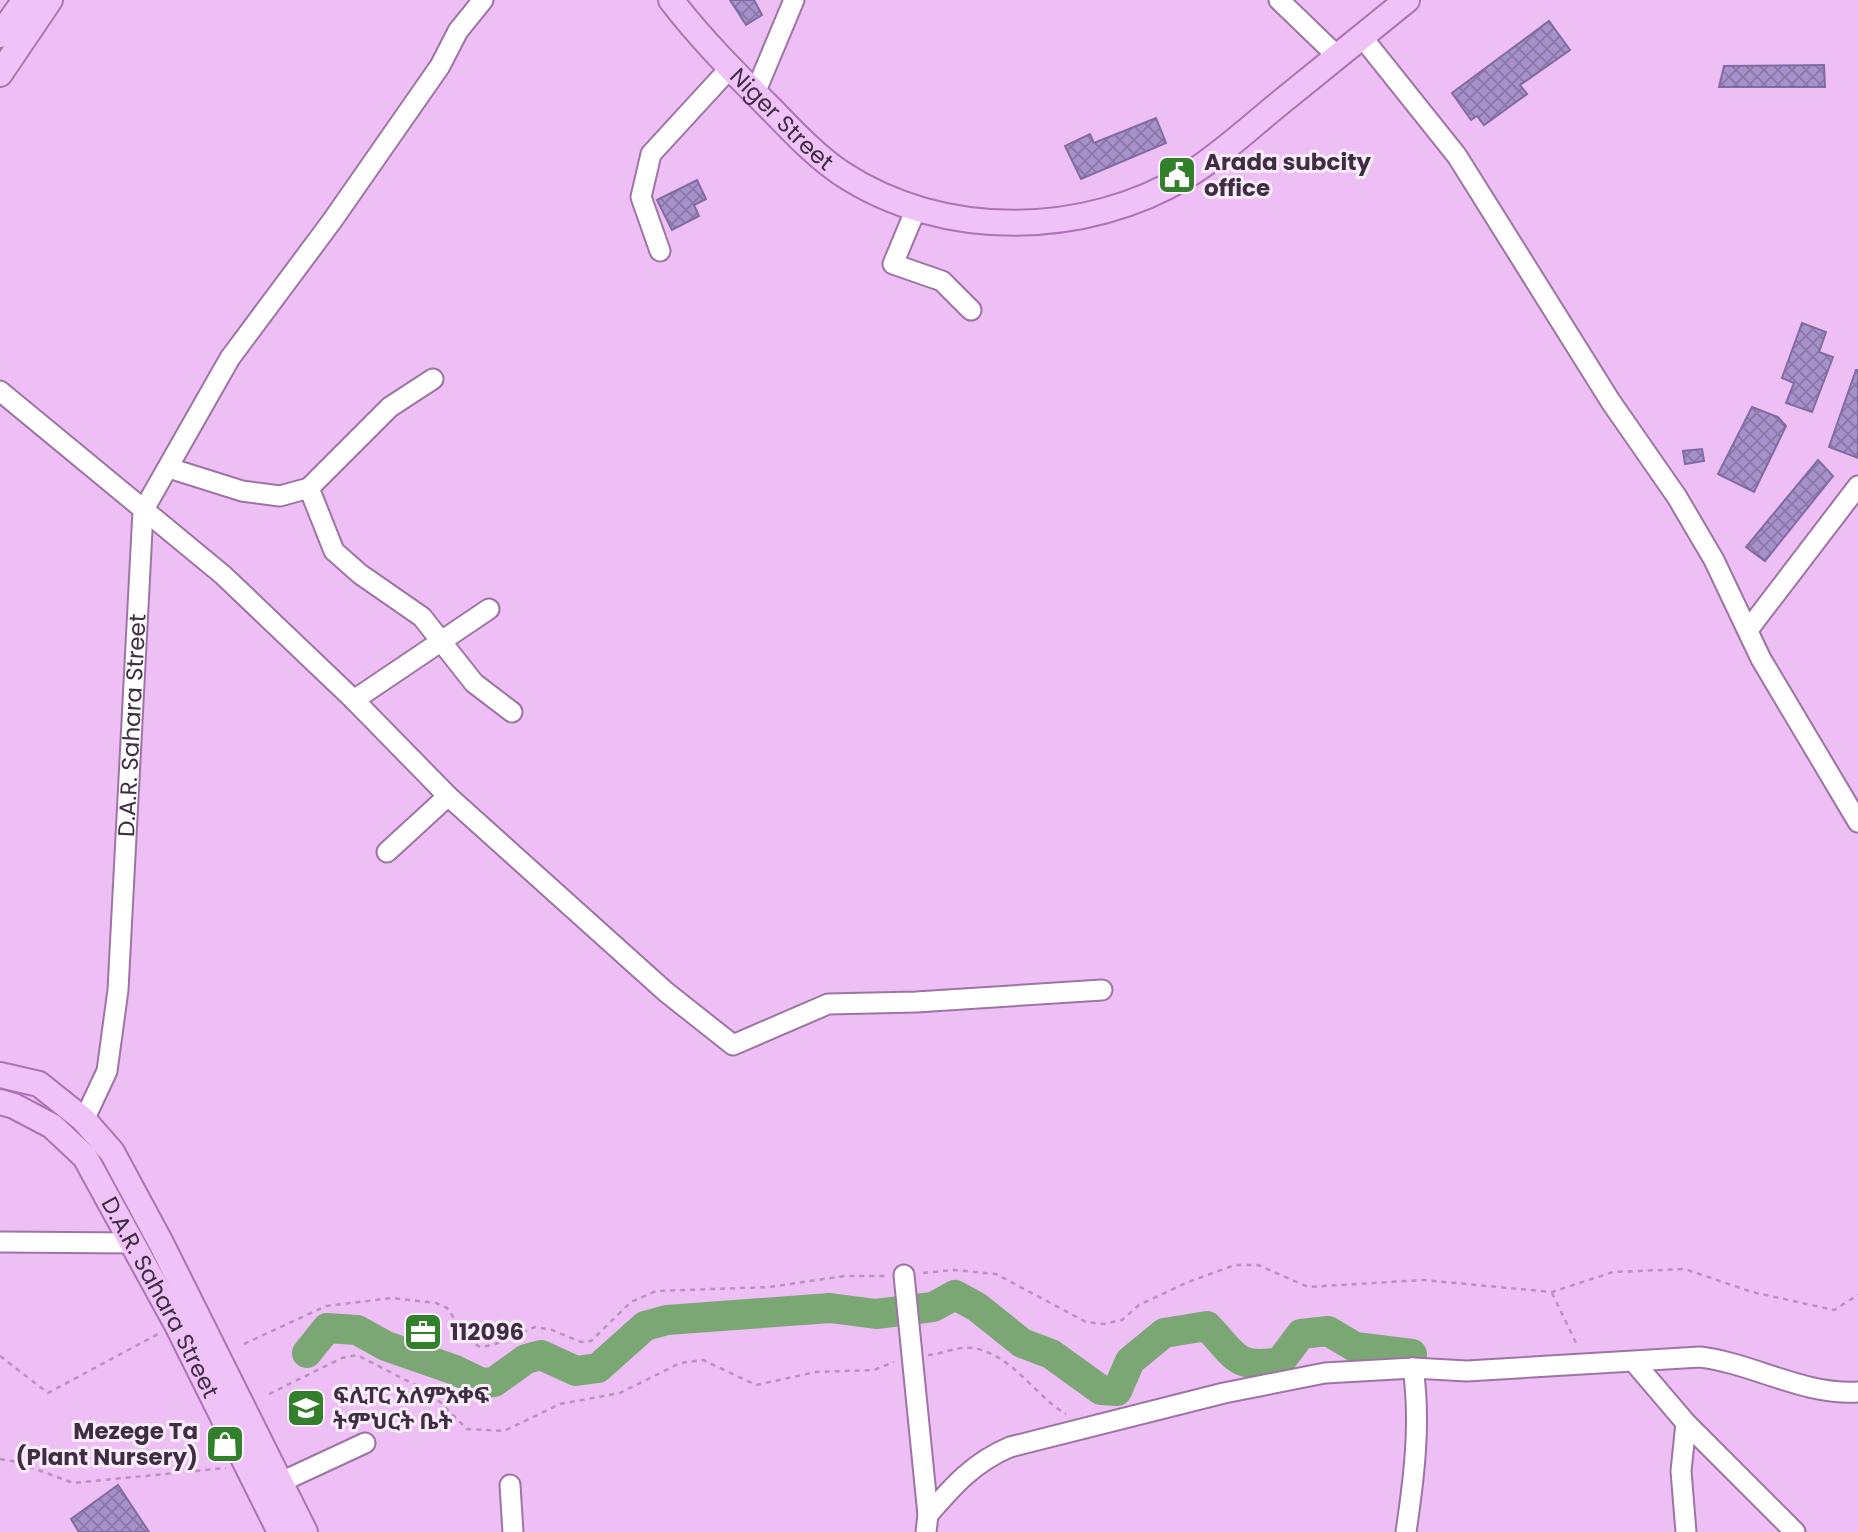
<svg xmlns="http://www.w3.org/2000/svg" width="1858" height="1532" font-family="Poppins,'Noto Sans Ethiopic',sans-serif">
<defs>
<pattern id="building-cross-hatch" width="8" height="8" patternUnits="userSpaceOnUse" patternTransform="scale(1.75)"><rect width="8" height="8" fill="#a791cb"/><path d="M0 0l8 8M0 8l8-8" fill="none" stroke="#8977a6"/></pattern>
</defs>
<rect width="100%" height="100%" fill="#edbff4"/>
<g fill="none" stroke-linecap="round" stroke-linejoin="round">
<path stroke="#7ba775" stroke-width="30" d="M307 1353 327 1328 357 1330 386 1346 455 1370 482 1383 494 1382 526 1359 541 1355 576 1371 598 1368 645 1326 667 1320 830 1308 876 1314 933 1307 955 1295 977 1307 1022 1343 1051 1354 1101 1390 1117 1391 1130 1361 1164 1333 1207 1326C1235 1355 1235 1370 1280 1362L1301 1334 1328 1331 1355 1347 1412 1354"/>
</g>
<g fill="url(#building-cross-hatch)" stroke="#806ba2" stroke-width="2">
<path d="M730 0H754L762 15 746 25Z"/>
<path d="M1549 21 1570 50 1520 85 1527 94 1484 125 1477 116 1471 120 1452 93Z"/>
<path d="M1824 65 1825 87H1719L1724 66Z"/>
<path d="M1156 118 1166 143 1081 179 1065 146 1090 134 1094 143Z"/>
<path d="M697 180 706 199 694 205 699 216 672 230 657 200Z"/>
<path d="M1802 323 1826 332 1819 352 1833 357 1812 412 1786 403 1794 383 1782 378Z"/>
<path d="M1856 370H1858V458L1829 447Z"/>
<path d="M1752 407 1778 417 1786 426 1754 492 1718 474Z"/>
<path d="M1702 449 1704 461 1685 464 1683 451Z"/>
<path d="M1818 460 1833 476 1765 561 1746 547Z"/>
<path d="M118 1485 149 1532H79L71 1519Z"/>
</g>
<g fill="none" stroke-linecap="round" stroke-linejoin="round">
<defs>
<g id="minor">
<path d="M1279 0 1337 56"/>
<path d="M1362 37 1457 156 1611 402 1677 497 1714 560 1761 659 1858 822"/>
<path d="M755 93 794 0"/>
<path d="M916 209 893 264 942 281 971 310"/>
<path d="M660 251 641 197 651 154 730 68"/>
<path d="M0 391 223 575 354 700 448 796 666 992 733 1045 828 1004 916 1002 1102 990"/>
<path d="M169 468 242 491 280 496 309 488 390 407 433 379"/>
<path d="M309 488 334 551 360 574 422 617 474 683 512 712"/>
<path d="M1748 630 1858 486"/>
<path d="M354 700 489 609"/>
<path d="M387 852 448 796"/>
<path id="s1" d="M84 1120 107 1071 118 990 143 511 230 358 332 221 440 66 458 31 483 0"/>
<path d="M0 1242 134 1243"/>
<path d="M904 1275 928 1515 926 1532"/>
<path d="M1634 1362 1686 1423 1795 1532"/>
<path d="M1686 1423 1681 1471 1686 1532"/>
<path d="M281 1482 365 1443"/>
<path d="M510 1485 513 1532"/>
<path d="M928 1515C953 1486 974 1462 1010 1447L1224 1393 1325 1373 1413 1368 1467 1371 1700 1357C1755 1364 1802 1395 1858 1392"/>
<path d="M1406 1532C1414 1478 1421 1422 1413 1368"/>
</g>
<g id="major">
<path id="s2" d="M671 0C700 38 733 71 767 105 790 128 814 155 841 173 942 240 1085 238 1188 175 1219 156 1247 130 1275 107 1319 71 1363 36 1407 0"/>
<path d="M0 35 25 0"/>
<path d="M0 74 50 0"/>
<path d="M0 1075 39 1084 84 1120 112 1152 161 1243 305 1532"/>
<path id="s3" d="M0 1102 14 1106 52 1126 85 1157 177 1325 280 1532"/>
</g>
</defs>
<use href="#minor" stroke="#9e74a5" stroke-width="23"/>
<use href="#major" stroke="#ac74b5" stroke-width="28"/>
<g stroke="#b993be" stroke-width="2.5" stroke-dasharray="5 5" stroke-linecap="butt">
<path d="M923 1273 954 1270 996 1274 1086 1322 1104 1324 1122 1320 1139 1305 1188 1282 1235 1265H1258L1308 1287 1423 1280 1552 1292 1613 1272 1685 1269 1752 1292 1834 1310 1858 1295"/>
<path d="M1552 1293 1578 1347"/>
<path d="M244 1344 326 1306 392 1298 436 1303 447 1308 469 1340 480 1347 493 1345 535 1327 552 1330 581 1342 591 1341 631 1302 656 1291 770 1287 844 1276H885"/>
<path d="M928 1355C942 1354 958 1346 972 1348 1011 1353 1034 1395 1066 1414"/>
<path d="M0 1356 48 1393 158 1334"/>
<path d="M269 1394 342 1358 357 1355 431 1393 467 1429 504 1431 560 1404 620 1393 680 1363 703 1360 756 1385 816 1372 874 1370 894 1362"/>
<path d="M0 1459 17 1462 73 1483 226 1468"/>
</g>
<use href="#minor" stroke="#fff" stroke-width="19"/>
<use href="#major" stroke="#f0c3f8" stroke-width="24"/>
</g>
<defs>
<symbol id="civic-square" viewBox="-11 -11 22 22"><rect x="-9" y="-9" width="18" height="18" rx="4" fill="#328029" stroke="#fbedfd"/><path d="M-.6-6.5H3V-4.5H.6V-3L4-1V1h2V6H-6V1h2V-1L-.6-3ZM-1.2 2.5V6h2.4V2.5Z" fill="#fff"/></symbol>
<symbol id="office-square" viewBox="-11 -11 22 22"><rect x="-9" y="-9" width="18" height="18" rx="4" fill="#328029" stroke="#fbedfd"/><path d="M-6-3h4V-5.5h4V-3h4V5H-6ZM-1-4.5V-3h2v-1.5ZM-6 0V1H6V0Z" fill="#fff"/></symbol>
<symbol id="school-square" viewBox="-11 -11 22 22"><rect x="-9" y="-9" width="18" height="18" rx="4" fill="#328029" stroke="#fbedfd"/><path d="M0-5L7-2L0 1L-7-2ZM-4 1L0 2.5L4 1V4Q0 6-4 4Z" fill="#fff"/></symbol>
<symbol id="shop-square" viewBox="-11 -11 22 22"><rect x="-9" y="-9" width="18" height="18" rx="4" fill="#328029" stroke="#fbedfd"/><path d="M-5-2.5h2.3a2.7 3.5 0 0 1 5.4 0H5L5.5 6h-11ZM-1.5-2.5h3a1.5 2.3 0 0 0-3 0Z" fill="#fff"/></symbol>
</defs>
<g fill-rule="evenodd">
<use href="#civic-square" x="1155" y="153" width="44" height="44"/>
<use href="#office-square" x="401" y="1310" width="44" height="44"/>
<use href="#school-square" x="284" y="1386" width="44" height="44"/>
<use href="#shop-square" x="203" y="1422" width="44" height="44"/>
</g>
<g text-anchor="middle" stroke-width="6" stroke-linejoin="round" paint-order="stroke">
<g font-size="23" fill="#3f2d42" stroke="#fbedfd">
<text dy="8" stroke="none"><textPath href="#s2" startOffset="163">Niger Street</textPath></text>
<text dy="8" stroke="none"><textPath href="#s1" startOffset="401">D.A.R. Sahara Street</textPath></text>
<text dy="8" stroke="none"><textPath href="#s3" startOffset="262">D.A.R. Sahara Street</textPath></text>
</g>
<g font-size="23" font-weight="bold" fill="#3f2d42" stroke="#fbedfd" text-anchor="start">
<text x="1204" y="170">Arada subcity<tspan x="1204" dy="26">office</tspan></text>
<text x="450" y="1340">112096</text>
<text x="333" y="1403">ፍሊፐር አለምአቀፍ<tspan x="333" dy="26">ትምህርት ቤት</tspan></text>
<text x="198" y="1439" text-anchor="end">Mezege Ta<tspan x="198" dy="26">(Plant Nursery)</tspan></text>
</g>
</g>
</svg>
